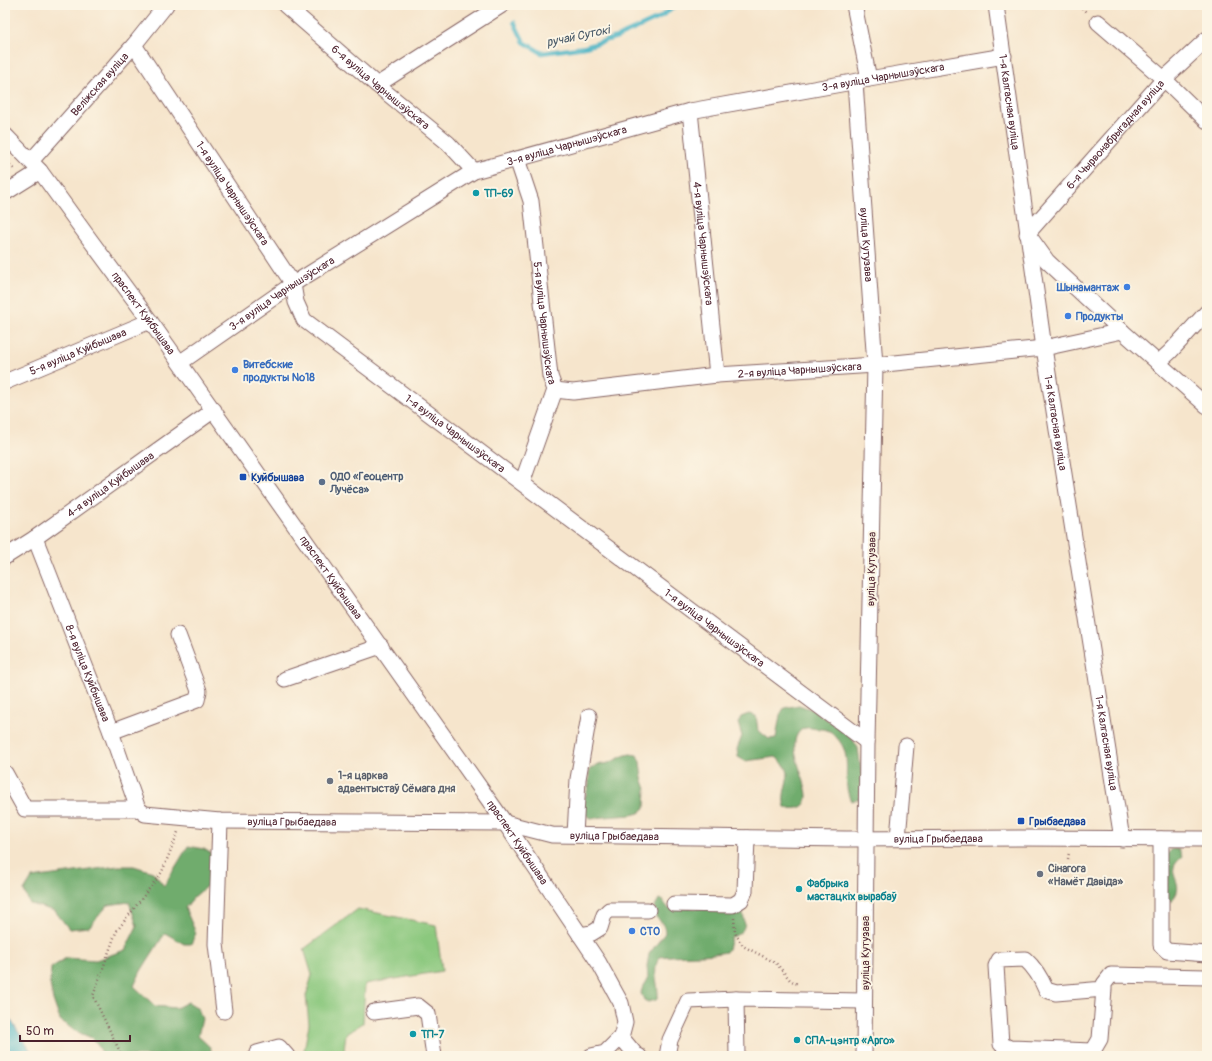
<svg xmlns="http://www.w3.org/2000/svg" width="1212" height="1061" font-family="Pangolin,sans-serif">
<rect width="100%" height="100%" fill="#fcf5e5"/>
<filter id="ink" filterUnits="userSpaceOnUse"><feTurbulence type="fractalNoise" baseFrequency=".025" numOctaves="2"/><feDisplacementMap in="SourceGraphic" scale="8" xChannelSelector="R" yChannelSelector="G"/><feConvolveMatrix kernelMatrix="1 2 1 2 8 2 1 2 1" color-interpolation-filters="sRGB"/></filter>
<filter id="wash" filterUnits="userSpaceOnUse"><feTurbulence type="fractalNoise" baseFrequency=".012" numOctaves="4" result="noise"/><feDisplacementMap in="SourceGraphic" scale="16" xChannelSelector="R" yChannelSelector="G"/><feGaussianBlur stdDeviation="0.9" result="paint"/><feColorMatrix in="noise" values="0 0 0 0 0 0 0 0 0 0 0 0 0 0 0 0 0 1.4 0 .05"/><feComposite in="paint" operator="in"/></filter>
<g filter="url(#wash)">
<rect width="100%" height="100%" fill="#f6e5cc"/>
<path fill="#8bc87e" stroke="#6a7454" d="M358 909 436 925 442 971 365 984 363 1023 346 1034 344 1050 351 1056H303L309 1024 306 996 312 975 304 949Z"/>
<g fill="#70ac6d" stroke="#5d664c">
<path d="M799 705 813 710 850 735 858 748 862 777 859 799 851 801C840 780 855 756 836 737 834 735 832 732 829 731 826 729 821 729 817 729 811 728 805 726 800 731 785 745 807 780 807 796 807 809 794 810 785 807 780 793 791 778 787 769 785 765 779 760 776 757L745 761 738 757 737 749 742 736 738 723 741 717 749 714 756 716 758 730 769 739 776 738 780 715 784 708Z"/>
<path d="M630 754 637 755 640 762 642 778 646 789 645 808 639 813 631 815 591 818 584 814 582 807 589 785V770C598 762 602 766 611 762 618 759 623 755 630 754Z"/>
<path d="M188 846 204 849 212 854 208 885 194 897 185 908 196 933 191 944H184L165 933 141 971 134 986 155 1006 176 1008 188 1002 198 1008 202 1019 198 1036 210 1047 213 1056H104L99 1047 92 1038 75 1031 60 1020 53 1000 50 984 51 968 66 958 96 960 125 950 137 926 129 902 108 905 89 927 69 929 55 911 30 904 24 891 32 878 118 866H134L153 872 164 886Z"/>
<path d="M1172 849H1179L1182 857C1179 860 1175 863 1174 867 1171 879 1185 884 1172 901H1169L1165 894 1169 873 1167 855Z"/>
<path d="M659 899 662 900 669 909 736 907 742 911C747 927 745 931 731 938L728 949 726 952C703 957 682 954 660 957 651 968 659 985 658 998L656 1000 648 1002 644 1000 641 993 642 989 648 979 647 966 649 954 665 933C665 926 661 921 656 917L655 906Z"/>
</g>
<path fill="#45b1c3" stroke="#486877" d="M5 1011 34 1056H5Z"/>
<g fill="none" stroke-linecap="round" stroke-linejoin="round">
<path stroke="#45b1c3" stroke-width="4.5" d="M514 22 524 42 542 53 585 47 617 37 659 18 677 5"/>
</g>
</g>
<g filter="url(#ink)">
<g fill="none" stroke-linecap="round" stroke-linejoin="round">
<defs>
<g id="minor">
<path id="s1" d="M285 5 377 85 448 143 474 171"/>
<path d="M854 5 869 79"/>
<path id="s2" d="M996 5 1044 348 1122 839"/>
<path d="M1098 22 1164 79 1207 121"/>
<path id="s3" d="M134 45 293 284 296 302 304 320 867 742"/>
<path id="s4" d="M855 82 875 365 867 742 864 1056"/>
<path d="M377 85 502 5"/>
<path id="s5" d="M690 111 717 375"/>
<path id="s6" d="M5 135 40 171 85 233 150 321 505 823 599 963 621 1003 625 1022 621 1037"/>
<path id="s7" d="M517 159 531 201 550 376 555 390 522 483"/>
<path id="s8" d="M31 161 134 45 166 5"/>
<path d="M5 193 40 171"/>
<path id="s9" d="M1027 234 1164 79 1207 39"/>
<path d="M1029 236 1047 261 1122 331 1207 406"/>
<path id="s10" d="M181 362 293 284 474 171 690 111 869 79 1004 56"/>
<path d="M1158 363 1170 352 1207 312"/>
<path id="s11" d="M5 382 150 321"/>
<path id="s12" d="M555 390 573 392 717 375 875 365 1044 348 1122 331"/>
<path id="s13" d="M35 538 111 732 138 809"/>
<path id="s14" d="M5 557 35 538 214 410"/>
<path d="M285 679 381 646"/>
<path d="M111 732 197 700 199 691 178 635"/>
<path id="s15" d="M5 773 25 809H138L145 814 220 821 505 823 552 835 846 839 1020 838 1207 839"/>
<path d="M220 821 216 944 224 1011"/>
<path d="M575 835 578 779 589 716"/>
<path d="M898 838 906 746"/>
<path d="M1161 839V945L1167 951 1207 954"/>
<path d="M674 904 733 905 741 900 745 891 747 838"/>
<path d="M580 935 592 933 600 928 604 915 609 910H648"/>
<path d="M1104 989 1056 993 1046 990C1041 978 1035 968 1025 959L999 960 996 966 1001 1044 1010 1048 1093 1051 1100 1039 1104 989V984L1111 975 1207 977"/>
<path d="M736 999 737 1056"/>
<path d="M374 1012 418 1006 428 1014 434 1056"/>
<path d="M621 1037 636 1055 639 1056"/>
<path d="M257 1053 279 1047 287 1056"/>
<path d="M591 1056 605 1053 621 1037"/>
<path d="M667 1056 670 1040 688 1001 736 999 864 1001"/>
</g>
</defs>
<use href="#minor" stroke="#866463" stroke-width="17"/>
<g stroke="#866463" stroke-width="2.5" stroke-dasharray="1 3" stroke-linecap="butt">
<path d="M1079 5 1087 13"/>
<path d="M5 159 15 170"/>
<path d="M1068 859 1069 852"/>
<path d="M734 918 735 933 743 946 776 963 790 980 799 985"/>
<path d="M122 1056 93 996 116 932 162 872 178 832"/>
</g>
<use href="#minor" stroke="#fff" stroke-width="15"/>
</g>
</g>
<g fill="#0f9aa8" stroke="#fcf5e5" stroke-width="1.5">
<circle cx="476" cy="193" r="4"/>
<circle cx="799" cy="889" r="4"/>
<circle cx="413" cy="1034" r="4"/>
<circle cx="797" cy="1040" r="4"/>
</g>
<g fill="#3f7fe0" stroke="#fcf5e5" stroke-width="1.5">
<circle cx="1127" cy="287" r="4"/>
<circle cx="1068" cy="316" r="4"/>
<circle cx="235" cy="370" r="4"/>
<circle cx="632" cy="931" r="4"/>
</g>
<g fill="#1a4fb4" stroke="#fcf5e5" stroke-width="1.5">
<rect x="239" y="473" width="8" height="8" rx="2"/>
<rect x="1017" y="817" width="8" height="8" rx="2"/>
</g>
<circle fill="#5c6f8a" stroke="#fcf5e5" stroke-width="1.5" cx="322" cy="482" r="4"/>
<g fill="#6b7280" stroke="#fcf5e5" stroke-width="1.5">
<circle cx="330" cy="781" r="4"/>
<circle cx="1040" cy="874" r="4"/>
</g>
<g text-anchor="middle" stroke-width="4" stroke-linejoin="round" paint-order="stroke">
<g font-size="11" fill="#4a1f2b" stroke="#fcf5e5">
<text dy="4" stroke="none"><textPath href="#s10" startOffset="770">3-я вуліца Чарнышэўскага</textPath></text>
<text dy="4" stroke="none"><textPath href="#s8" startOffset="103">Веліжская вуліца</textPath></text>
<text dy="4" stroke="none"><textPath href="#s1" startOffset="126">6-я вуліца Чарнышэўскага</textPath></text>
<text dy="4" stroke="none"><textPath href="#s2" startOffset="98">1-я Калгасная вуліца</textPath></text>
<text dy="4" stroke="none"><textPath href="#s9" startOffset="133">6-я Чырвонабрыгадная вуліца</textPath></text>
<text dy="4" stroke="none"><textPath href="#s10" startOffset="446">3-я вуліца Чарнышэўскага</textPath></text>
<text dy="4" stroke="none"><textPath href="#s3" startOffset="178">1-я вуліца Чарнышэўскага</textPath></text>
<text dy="4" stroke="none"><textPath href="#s5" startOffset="133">4-я вуліца Чарнышэўскага</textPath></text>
<text dy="4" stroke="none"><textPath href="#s4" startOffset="163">вуліца Кутузава</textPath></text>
<text dy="4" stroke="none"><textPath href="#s10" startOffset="122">3-я вуліца Чарнышэўскага</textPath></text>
<text dy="4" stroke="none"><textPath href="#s6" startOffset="226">праспект Куйбышава</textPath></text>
<text dy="4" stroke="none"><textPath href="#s7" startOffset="167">5-я вуліца Чарнышэўскага</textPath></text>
<text dy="4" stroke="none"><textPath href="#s11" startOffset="79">5-я вуліца Куйбышава</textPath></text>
<text dy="4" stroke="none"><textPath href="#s12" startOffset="246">2-я вуліца Чарнышэўскага</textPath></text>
<text dy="4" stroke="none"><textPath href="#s2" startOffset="422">1-я Калгасная вуліца</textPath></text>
<text dy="4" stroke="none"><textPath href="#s3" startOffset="514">1-я вуліца Чарнышэўскага</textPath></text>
<text dy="4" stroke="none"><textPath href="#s14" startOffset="128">4-я вуліца Куйбышава</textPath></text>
<text transform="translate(871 569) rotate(-89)" y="4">вуліца Кутузава</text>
<text dy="4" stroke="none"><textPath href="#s6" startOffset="550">праспект Куйбышава</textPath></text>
<text dy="4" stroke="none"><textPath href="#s3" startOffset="838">1-я вуліца Чарнышэўскага</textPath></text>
<text dy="4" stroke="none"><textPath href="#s13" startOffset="145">8-я вуліца Куйбышава</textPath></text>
<text dy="4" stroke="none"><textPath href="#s2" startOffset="746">1-я Калгасная вуліца</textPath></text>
<text dy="4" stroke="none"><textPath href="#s15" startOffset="310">вуліца Грыбаедава</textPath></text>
<text dy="4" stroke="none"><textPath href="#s15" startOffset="634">вуліца Грыбаедава</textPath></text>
<text dy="4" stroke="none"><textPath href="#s15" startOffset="958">вуліца Грыбаедава</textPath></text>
<text dy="4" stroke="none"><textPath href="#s6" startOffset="874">праспект Куйбышава</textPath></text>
<text transform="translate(865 953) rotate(-90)" y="4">вуліца Кутузава</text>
</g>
<g font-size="11" font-weight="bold" fill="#0d838f" stroke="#fcf5e5" text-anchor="start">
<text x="484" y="197">ТП-69</text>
<text x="807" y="887">Фабрыка<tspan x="807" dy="13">мастацкіх вырабаў</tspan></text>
<text x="421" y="1038">ТП-7</text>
<text x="805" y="1044">СПА-цэнтр «Арго»</text>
</g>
<g font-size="11" font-weight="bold" fill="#366cbe" stroke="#fcf5e5" text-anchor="start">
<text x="1119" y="291" text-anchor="end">Шынамантаж</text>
<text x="1076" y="320">Продукты</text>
<text x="243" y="368">Витебские<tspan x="243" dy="13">продукты №18</tspan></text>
<text x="640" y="935">СТО</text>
</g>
<g font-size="11" font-weight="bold" fill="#4e5e75" stroke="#fcf5e5" text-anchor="start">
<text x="330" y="480">ОДО «Геоцентр<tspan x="330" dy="13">Лучёса»</tspan></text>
</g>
<g font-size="11" font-weight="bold" fill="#164399" stroke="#fcf5e5" text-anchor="start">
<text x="251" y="481">Куйбышава</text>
<text x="1029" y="825">Грыбаедава</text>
</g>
<g font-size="11" font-weight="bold" fill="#5b616d" stroke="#fcf5e5" text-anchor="start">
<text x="338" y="779">1-я царква<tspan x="338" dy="13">адвентыстаў Сёмага дня</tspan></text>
<text x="1048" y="872">Сінагога<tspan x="1048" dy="13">«Намёт Давіда»</tspan></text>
</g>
<g font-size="12" font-style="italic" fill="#485968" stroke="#fcf5e5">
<text transform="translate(578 36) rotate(-12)" y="4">ручай Сутокі</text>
</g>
</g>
<rect width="1212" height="1061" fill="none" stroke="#fcf5e5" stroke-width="20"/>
<path d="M20 1035v6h110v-6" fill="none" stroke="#4a1f2b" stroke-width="2"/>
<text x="26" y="1035" font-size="12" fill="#4a1f2b" stroke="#fcf5e5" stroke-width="3" paint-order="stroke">50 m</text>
</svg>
